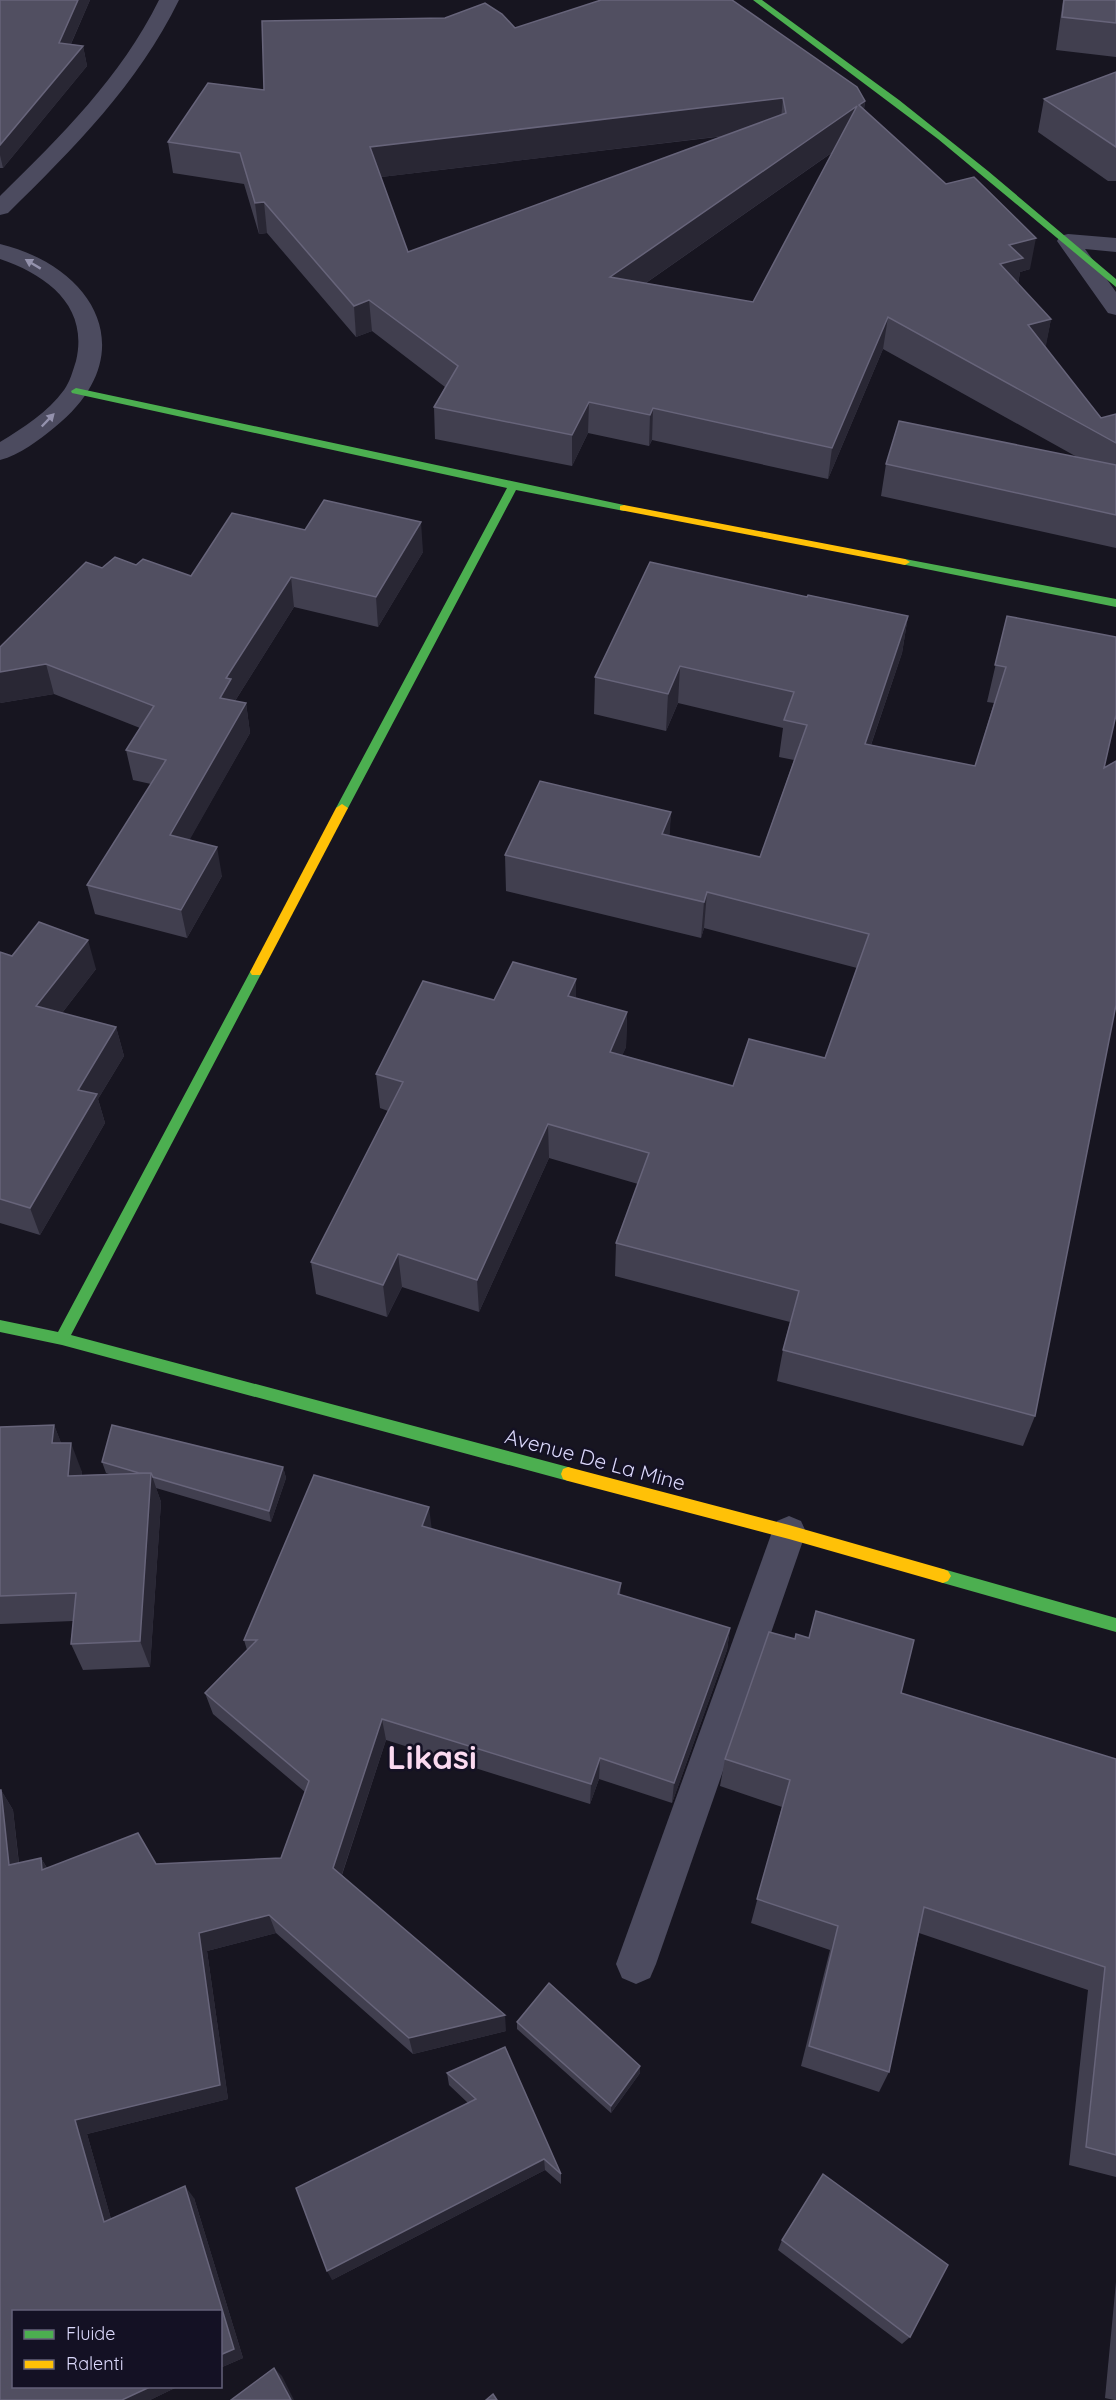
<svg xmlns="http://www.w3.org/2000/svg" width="1116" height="2400" font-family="Quicksand,sans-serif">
<rect width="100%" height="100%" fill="#171520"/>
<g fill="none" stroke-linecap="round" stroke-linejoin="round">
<path fill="#4c4b5f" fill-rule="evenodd" d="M789 1516 801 1521 806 1532 656 1964 650 1978 636 1984 622 1978 616 1964 772 1532 777 1521Z"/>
<g fill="#4c4b5f" fill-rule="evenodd">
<path d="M159 0H179C138 84 74 148 8 213L0 215V196C61 136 121 77 159 0Z"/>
<path d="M1068 234 1116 238V252L1085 249 1116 292V315L1108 313 1057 241 1060 236Z"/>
<path d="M0 244C98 268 143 356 55 427 39 440 20 455 0 460V442C23 428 48 412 64 390 70 382 73 370 76 361 89 306 47 275 0 259Z"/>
</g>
<g fill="#4caf50" fill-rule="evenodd">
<path d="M753 0H762L899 100 988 171 1116 279V287L938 139Z"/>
<path d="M76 388 624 505 629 508 624 511 516 490 348 808 342 812 336 808 507 488 72 393 71 391Z"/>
<path d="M905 559 1116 599V607L901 564 900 562Z"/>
<path d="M256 967 262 972 71 1335 568 1467 573 1469 575 1474 573 1479 568 1481 62 1345 0 1332V1320L58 1332 250 972Z"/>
<path d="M943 1569 1116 1618V1632L943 1583 938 1581 935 1576 938 1571Z"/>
</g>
<g fill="#ffc107" fill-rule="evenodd">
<path d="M624 505 905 559 910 562 905 565 620 510V506Z"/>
<path d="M342 804 348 808 262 972 260 975H252L250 972 336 808Z"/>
<path d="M568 1467 789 1525 943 1569 948 1571 951 1576 948 1581 943 1583 789 1539 568 1481 563 1479 561 1474 563 1469Z"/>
</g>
</g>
<g fill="#413f4f" fill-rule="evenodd">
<path d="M0 0H90L71 44 83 46 87 66 3 168H0Z"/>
<path d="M1063 0H1116V57L1056 50Z"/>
<path d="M515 28 865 101 864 109 1030 269 1020 272 1018 284 1051 319 1045 348 1101 418 1116 414V548L881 496 886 464 1077 457 883 349 828 479 652 440 649 446 588 433 572 466 435 439 434 407 445 387 372 331 356 337 267 233 259 234 244 184 173 173 168 142 264 90ZM725 136 408 252 381 177ZM833 152 753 302 646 283Z"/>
<path d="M1116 72V181H1108L1038 132 1044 99Z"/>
<path d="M305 530 423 552 378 627 294 607 235 701 246 703 250 733 189 840 222 876 187 938 95 914 87 885 151 784 133 780 126 750 140 728 54 694 0 703 102 568 136 565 191 576Z"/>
<path d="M807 597 908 616 902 653 871 745 975 766 994 703 987 702 1007 616 1104 768 1035 1416 1023 1446 777 1381 783 1350 790 1322 615 1276 616 1243 638 1184 549 1158 479 1312 402 1287 387 1317 316 1294 311 1262 388 1111 380 1108 376 1074 494 1000 576 979V998L627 1012 626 1047 622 1055 733 1086 825 1058 857 968 704 928 701 938 506 891 505 855 671 812 669 836 760 857 794 760 779 757 783 728 678 703 666 731 594 714 595 677Z"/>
<path d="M0 952 12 956 96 969 62 1013 116 1027 124 1056 98 1099 105 1123 40 1235 0 1223Z"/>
<path d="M54 1425 61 1443 82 1472V1475L109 1474 106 1473 102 1462 283 1467 286 1478 271 1522 156 1488 161 1502 150 1667 83 1670 71 1644 73 1621 0 1624V1427Z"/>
<path d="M432 1529 621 1583 620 1595 730 1628 727 1650 672 1803 599 1779 590 1804 386 1740 342 1875 506 2031 413 2054 276 1933 207 1951 228 2099 87 2134 111 2219 194 2198 243 2358 220 2368V2312L14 2386H179L150 2400H0L1 1790 13 1810 19 1863 41 1858 47 1868 156 1864 281 1858 305 1792 213 1714 205 1693 247 1650 244 1640Z"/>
<path d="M901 1693 1116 1759V2177L1069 2165 1088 1990 919 1933 889 2072 879 2092 801 2066 830 1950 751 1923 782 1807 720 1786 725 1759Z"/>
<path d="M517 2022 640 2066V2073L611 2113 517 2029Z"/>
<path d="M447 2073 561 2174V2184L545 2170 332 2280 468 2103 449 2085Z"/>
<path d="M782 2240 910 2337 902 2344 778 2250Z"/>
<path d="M1116 2282V2400H1114L1105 2398Z"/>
</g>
<g fill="#292734">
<path d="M78 0H90L62 64 59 43Z"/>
<path d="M83 46 87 66 3 168 0 155V145Z"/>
<path d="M783 98 780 129 373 178 370 147Z"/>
<path d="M865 101 861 132 859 105Z"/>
<path d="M857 106 854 137 610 308V277Z"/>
<path d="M264 202 267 233 259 234 255 203Z"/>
<path d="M1036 238 1030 269 1020 272 1017 290 1000 264 1009 245Z"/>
<path d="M369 300 372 331 356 337 354 306Z"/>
<path d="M888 317 883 349 828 479 832 448Z"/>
<path d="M1051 319 1045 351 1028 325Z"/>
<path d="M589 402 588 433 572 466V435Z"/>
<path d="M653 408 652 440 649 446 650 415Z"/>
<path d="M421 522 423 552 378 627 376 597Z"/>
<path d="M291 577 294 607 235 701 220 698 226 678Z"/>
<path d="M908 616 902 653 859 780 865 744Z"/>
<path d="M46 664 54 694 0 703V672Z"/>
<path d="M680 666 678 703 666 731 668 694Z"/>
<path d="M246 703 250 733 176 864 170 835Z"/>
<path d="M671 812 669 848 662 834Z"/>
<path d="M217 847 222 876 187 938 181 910Z"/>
<path d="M707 892 704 928 701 938 704 902Z"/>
<path d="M88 940 96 969 45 1035 36 1006Z"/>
<path d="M576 979V1015L568 996Z"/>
<path d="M627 1012 626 1047 609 1087 610 1052Z"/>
<path d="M116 1027 124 1056 98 1099 105 1123 40 1235 30 1208 78 1090Z"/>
<path d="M548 1124 549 1158 479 1312 477 1280Z"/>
<path d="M398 1254 402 1287 387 1317 383 1285Z"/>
<path d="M54 1425 66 1455 52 1443Z"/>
<path d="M71 1443 82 1472 80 1505 68 1476Z"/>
<path d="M283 1467 286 1478 271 1522 269 1511Z"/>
<path d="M151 1473 161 1502 150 1667 140 1641Z"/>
<path d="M429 1507 432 1531 422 1526Z"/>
<path d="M730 1628 727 1650 672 1803 674 1783Z"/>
<path d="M382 1719 386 1740 338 1886 333 1868Z"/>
<path d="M600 1758 599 1779 590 1804 591 1784Z"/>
<path d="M1 1790 13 1810 21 1884 9 1865Z"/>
<path d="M41 1858 52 1877 42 1870Z"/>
<path d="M269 1915 276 1933 207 1951 228 2099 87 2134 115 2233 104 2222 75 2120 199 1933Z"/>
<path d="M505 2015 506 2031 413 2054 409 2038Z"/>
<path d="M640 2066V2073L611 2113V2106Z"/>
<path d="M544 2159 545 2170 332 2280 327 2271Z"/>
<path d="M185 2186 194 2198 243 2358 220 2368V2355Z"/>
<path d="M274 2368 282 2376 294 2400H291Z"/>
<path d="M152 2386H179L150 2400H122Z"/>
</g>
<g fill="#514f61" stroke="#67647a" stroke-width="1.5" fill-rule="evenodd">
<path d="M0 0H78L59 43 83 46 0 145Z"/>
<path d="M601 0H732L857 87 865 101 859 105 946 184 974 177 1036 238 1009 245 1023 258 1000 264 1051 319 1028 325 1101 418 1116 414V443L888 317 832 448 653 408 650 415 589 402 572 435 434 407 458 366 369 300 354 306 264 202 255 203 240 153 168 142 208 83 264 90 262 21 445 18 485 3 502 14 515 28ZM783 98 786 113 408 252 370 147ZM857 106 753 302 610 277 795 149Z"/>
<path d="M1064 0H1116V23L1062 17Z"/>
<path d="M1116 72V147L1044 99Z"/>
<path d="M899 421 1116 465V515L886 464Z"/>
<path d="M324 500 421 522 376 597 291 577 226 678 231 679 220 698 246 703 170 835 217 847 181 910 87 885 166 760 126 750 154 706 46 664 0 672V647L86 562 102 568 115 557 136 565 143 559 191 576 232 513 305 530Z"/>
<path d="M650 562 807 597 808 595 908 616 865 744 975 766 1006 667 995 665 1007 616 1116 637V715L1104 768 1116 761V1005L1035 1416 783 1350 799 1291 616 1243 649 1153 548 1124 477 1280 398 1254 383 1285 311 1262 403 1082 376 1074 423 981 494 1000 513 962 576 979 568 996 627 1012 610 1052 733 1086 749 1039 825 1058 869 934 707 892 704 902 505 855 540 781 671 812 662 834 760 857 807 725 784 720 794 692 680 666 668 694 595 677Z"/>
<path d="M39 922 88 940 36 1006 116 1027 78 1090 97 1094 30 1208 0 1199V952L12 956Z"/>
<path d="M54 1425 52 1443H71L68 1476 151 1473 140 1641 71 1644 76 1593 0 1596V1427Z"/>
<path d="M112 1425 283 1467 269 1511 153 1477 151 1473H139L102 1462Z"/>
<path d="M314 1475 429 1507 422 1526 621 1583 618 1594 730 1628 674 1783 600 1758 591 1784 382 1719 333 1868 505 2015 409 2038 269 1915 199 1933 220 2085 75 2120 104 2222 185 2186 234 2349 220 2355V2312H14V2386H152L122 2400H0V1790H1L9 1865 41 1858 42 1870 138 1833 156 1864 281 1858 309 1781 205 1693 257 1640H244Z"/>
<path d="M816 1611 914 1640 901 1693 1116 1759V2155L1086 2147 1105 1967 924 1907 889 2072 809 2046 838 1926 757 1899 790 1780 725 1759 769 1632 795 1639 796 1634 809 1638Z"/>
<path d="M549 1983 640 2066 611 2106 517 2022Z"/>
<path d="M505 2047 561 2174 544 2159 327 2271 296 2188 476 2099 447 2073Z"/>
<path d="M823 2174 948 2265 910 2337 782 2240Z"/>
<path d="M274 2368 291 2400H231Z"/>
<path d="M493 2394 497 2400H486Z"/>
</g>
<defs><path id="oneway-solid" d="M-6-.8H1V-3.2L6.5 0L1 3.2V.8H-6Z" transform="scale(1.5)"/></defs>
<g fill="#9492ad">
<use href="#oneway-solid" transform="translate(33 264) rotate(-149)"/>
<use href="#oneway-solid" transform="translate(48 420) rotate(-46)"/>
</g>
<g text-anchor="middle" stroke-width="5" stroke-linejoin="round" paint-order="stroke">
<g font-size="21" fill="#dbd8fb" stroke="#141124">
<text transform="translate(595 1460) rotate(15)" y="7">Avenue De La Mine</text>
</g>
<g font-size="33" font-weight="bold" fill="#fbdaf0" stroke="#141124">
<text x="432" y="1769">Likasi</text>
</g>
</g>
<rect x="12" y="2310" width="210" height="78" fill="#141124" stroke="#64617a" stroke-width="1.5"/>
<rect x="24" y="2330" width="30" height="9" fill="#4caf50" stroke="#64617a" stroke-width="1.5"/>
<text x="66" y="2340" font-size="18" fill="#dbd8fb">Fluide</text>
<rect x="24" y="2360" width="30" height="9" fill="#ffc107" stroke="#64617a" stroke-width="1.5"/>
<text x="66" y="2370" font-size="18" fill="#dbd8fb">Ralenti</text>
</svg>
